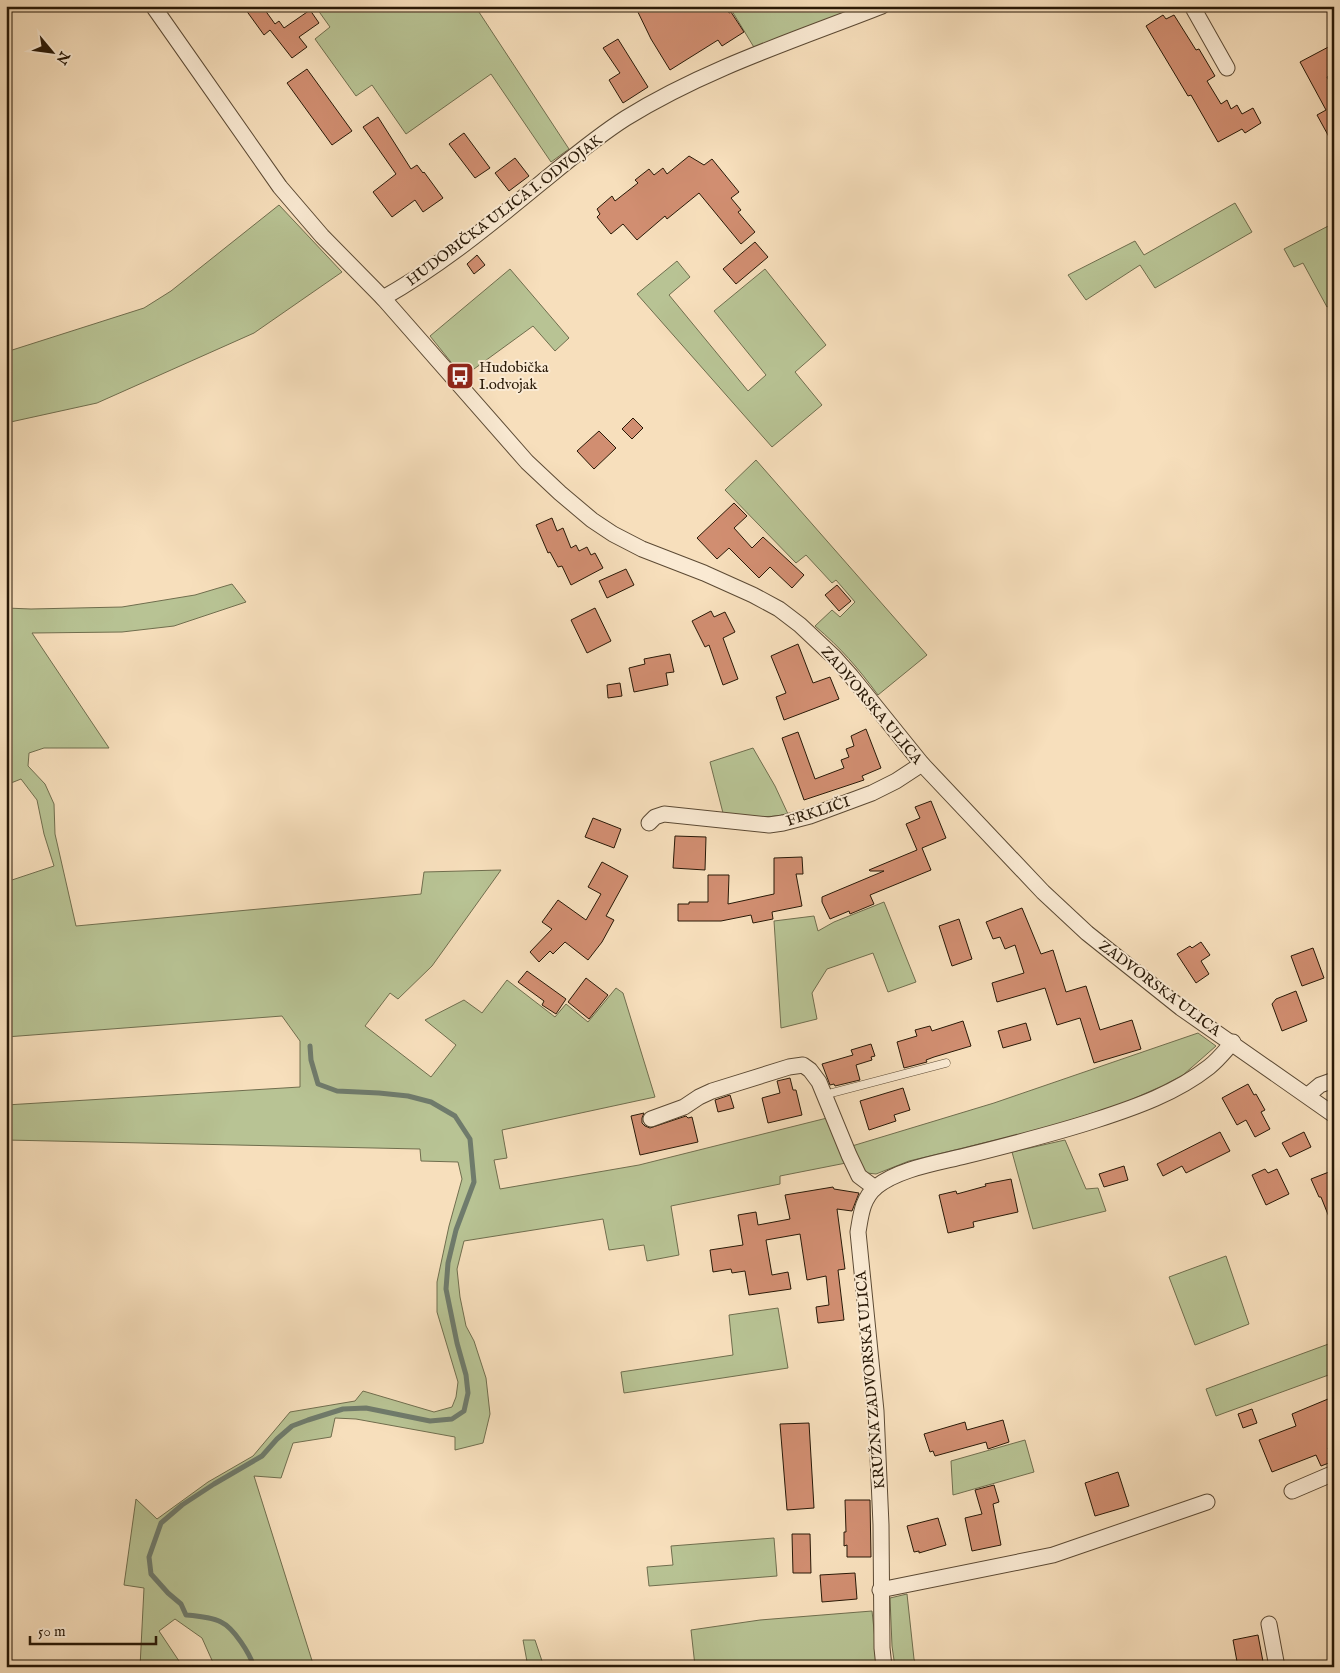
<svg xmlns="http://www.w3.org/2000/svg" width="1340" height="1673" font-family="'IM FELL English',serif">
<rect width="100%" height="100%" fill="#f7dfbc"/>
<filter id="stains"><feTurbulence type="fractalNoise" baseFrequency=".004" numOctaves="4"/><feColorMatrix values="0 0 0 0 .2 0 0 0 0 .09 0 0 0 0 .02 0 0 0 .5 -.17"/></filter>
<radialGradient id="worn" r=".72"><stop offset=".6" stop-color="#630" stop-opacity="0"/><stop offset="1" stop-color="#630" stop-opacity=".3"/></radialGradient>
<g fill="#b8c394" stroke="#706e4e">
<path d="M315 6H475L569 149 551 162 491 74 406 134 372 85 356 96 315 39 330 27Z"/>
<path d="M729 6H866L755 49Z"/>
<path d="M1235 203 1252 232 1155 288 1140 265 1086 300 1068 275 1135 241 1144 255Z"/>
<path d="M279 205 342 272 254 333 97 403 6 423V352L144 308 171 291Z"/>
<path d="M1334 223V303L1327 307 1303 263 1294 267 1284 249Z"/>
<path d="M677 261 690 277 669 295 748 391 766 375 714 311 765 269 826 345 795 372 822 405 772 447 637 294Z"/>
<path d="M510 269 569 338 555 351 533 326 463 377 430 336Z"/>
<path d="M756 460 927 655 878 695C858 668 841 648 815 626L832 610 840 617 855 602 836 580 832 583 806 555 796 563 725 490Z"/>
<path d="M232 584 246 602 174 626 122 632 32 633 109 748H44L29 753 28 766 45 784 54 804 55 834 76 926 421 894 424 872 501 870 432 966 398 999 390 993 365 1026 431 1077 456 1045 425 1020 464 1000 482 1013 507 980 555 1017 566 1004 588 1022 616 988 623 993 655 1097 502 1130 507 1158 494 1160 500 1189 639 1165 827 1118 846 1163 780 1176V1184L671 1206 679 1255 647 1261 644 1245 609 1250 603 1219 464 1241 457 1269 460 1297 466 1326 474 1341 486 1378 490 1414 483 1443 455 1450V1437L356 1419 335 1418 331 1437 293 1443 281 1478 254 1476 314 1667H215L202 1638 175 1619 159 1631 183 1667H140L144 1588 124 1585 136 1499 157 1519 208 1482 253 1456 290 1412 355 1401 363 1391 434 1412 452 1407 456 1397 458 1382 437 1312V1282L449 1226 462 1179 458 1162 421 1161 420 1149 6 1140V1105L300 1087V1041L282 1016 6 1037V882L54 866 44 834 37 800 21 779 6 785V608L31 609 122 607 195 595Z"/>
<path d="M753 748 775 786 788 814C765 819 745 816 723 813L710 762Z"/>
<path d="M884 902 916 982 888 992 873 953 827 969 812 993 817 1019 781 1028 774 921 814 916 818 931 834 922Z"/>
<path d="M1198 1033 1216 1046 1183 1075 1162 1086 1126 1102 1050 1127 909 1161 876 1174 867 1173 862 1169 852 1146 994 1103Z"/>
<path d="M1065 1140 1086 1189 1098 1188 1106 1211 1033 1229 1012 1152Z"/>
<path d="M1226 1256 1249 1324 1195 1345 1169 1277Z"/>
<path d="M778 1308 788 1368 624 1393 621 1372 733 1355 729 1315Z"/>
<path d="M1334 1342V1373L1216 1416 1206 1389Z"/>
<path d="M1025 1440 1034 1472 953 1495 951 1461Z"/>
<path d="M774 1538 777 1576 649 1586 647 1567 673 1565 671 1546Z"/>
<path d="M907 1594 914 1659 917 1667H895L892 1646 890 1598Z"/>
<path d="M872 1611 878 1667H690L695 1666 691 1630 760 1620Z"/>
<path d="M523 1640H535L543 1664H548L549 1667H528Z"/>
</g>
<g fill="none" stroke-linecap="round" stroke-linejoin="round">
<path stroke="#6f7b6c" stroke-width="5" d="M254 1667C250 1654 234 1628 221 1622 211 1617 198 1616 186 1615L181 1604 168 1593 151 1574 149 1557 161 1523 182 1505 214 1484 262 1456 277 1439 292 1426 308 1420 343 1409 366 1408 430 1421 452 1419 464 1411 468 1393 466 1375 457 1343 446 1289 448 1263 456 1230 474 1182 470 1139 455 1116 431 1102 408 1096 379 1093 337 1091 318 1084 311 1060 310 1046"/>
</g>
<g fill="#d18e71" stroke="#291907">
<path d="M243 6H262L275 24 279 21 284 28 310 10 319 23 299 37 307 47 292 58 270 30 264 35Z"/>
<path d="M635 6H725L729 13 731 12 744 32 722 46 718 40 670 70 651 39Z"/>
<path d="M1163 15 1166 19 1174 15 1196 50 1199 49 1215 76 1207 81 1221 104 1227 100 1231 109 1237 105 1242 114 1253 108 1261 123 1245 133 1242 129 1218 142 1191 95 1188 96 1146 26Z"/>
<path d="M618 39 648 87 623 103 609 80 620 73 603 48Z"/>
<path d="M1334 44V73L1327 77 1334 90V146L1317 115 1326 110 1300 62Z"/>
<path d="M307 69 352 131 332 145 287 83Z"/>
<path d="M378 117 411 169 417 165 423 173 424 172 443 198 423 212 415 200 392 217 373 192 396 174 363 127Z"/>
<path d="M464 133 490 168 475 178 449 144Z"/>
<path d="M689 156 704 165 712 159 739 192 731 198 741 210 738 212 755 232 741 244 699 193 667 219 665 216 637 240 623 224 611 234 597 217 600 214 597 209 612 196 615 201 638 183 635 180 649 169 654 175 663 168 667 174Z"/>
<path d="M515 158 529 176 509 191 495 173Z"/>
<path d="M755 242 768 257 736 284 723 269Z"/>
<path d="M477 255 485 265 474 274 467 264Z"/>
<path d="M633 418 643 428 632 439 622 429Z"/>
<path d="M599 431 616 448 594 469 577 451Z"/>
<path d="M734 503 747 516 734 528 752 548 763 537 804 575 792 588 770 567 759 578 729 548 717 559 697 538Z"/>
<path d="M552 518 557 531 563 528 571 548 576 545 579 551 587 547 591 555 595 553 603 568 571 585 562 566 558 567 550 552 548 553 536 525Z"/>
<path d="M626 569 634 585 607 598 599 581Z"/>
<path d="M837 585 851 601 839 611 825 595Z"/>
<path d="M595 608 611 641 587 653 571 620Z"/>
<path d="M711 611 714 617 725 612 735 632 723 638 738 679 723 685 709 645 705 647 692 621Z"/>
<path d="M798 644 813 683 830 677 839 699 784 720 776 697 786 693 771 656Z"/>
<path d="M670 654 674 672 666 673 668 685 634 692 629 668 645 664 644 659Z"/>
<path d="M620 683 622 696 608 698 607 685Z"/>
<path d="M866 729 881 768 862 776 864 780 804 800 782 738 798 732 815 779 844 768 841 760 849 757 846 749 854 746 851 736Z"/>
<path d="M931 801 946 838 922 848 931 870 870 895 874 904 850 914 849 911 830 919 822 902V897L884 871H870L869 870 917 850 906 824 920 818 915 807Z"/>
<path d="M593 818 621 829 614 848 585 837Z"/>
<path d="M675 836 706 837 705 870 673 868Z"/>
<path d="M802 857 803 874H796L802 906 772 912 773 919 753 923 751 915 721 921H678V904H689V902H708V875H729L728 904 774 894V858Z"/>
<path d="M602 862 628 876 606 916 614 920 602 942 588 960 565 942 553 954 550 951 539 962 530 952 552 929 542 922 558 900 586 920 601 894 588 887Z"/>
<path d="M1022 908 1041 954 1053 950 1066 992 1086 986 1100 1030 1132 1020 1141 1049 1094 1063 1080 1018 1057 1025 1045 988 997 1002 992 983 1024 973 1015 945 1005 949 1000 937 993 939 986 922Z"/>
<path d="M959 919 972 959 952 966 939 926Z"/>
<path d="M1201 942 1210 955 1201 961 1209 974 1196 983 1177 954 1190 946 1192 948Z"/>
<path d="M1313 948 1324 978 1302 986 1291 956Z"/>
<path d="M527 971 566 999 556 1014 542 1005 544 1001 518 982Z"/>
<path d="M586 978 608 995 589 1019 568 1002Z"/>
<path d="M1296 991 1307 1021 1282 1031 1272 1004 1276 999Z"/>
<path d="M963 1021 971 1046 934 1057 926 1060 927 1062 904 1068 897 1042 917 1036 915 1030 930 1026 932 1031Z"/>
<path d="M1026 1023 1031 1040 1003 1048 998 1031Z"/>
<path d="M871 1044 875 1056 871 1057 872 1060 856 1065 860 1080 835 1086 834 1084 830 1085 822 1064 853 1055 851 1050Z"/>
<path d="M790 1078 793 1090H796L802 1115 768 1123 762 1098 780 1093 777 1081Z"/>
<path d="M1248 1084 1254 1095 1256 1094 1265 1110 1261 1112 1270 1129 1255 1137 1246 1120 1237 1125 1222 1098Z"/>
<path d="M903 1088 910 1110 894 1115 896 1121 869 1130 860 1101Z"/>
<path d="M730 1095 734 1108 718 1112 715 1100Z"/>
<path d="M644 1113 642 1118V1123L645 1126 650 1128 686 1116 688 1118 692 1117 698 1142 640 1155 631 1116Z"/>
<path d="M1220 1132 1230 1151 1186 1173 1182 1166 1163 1176 1157 1164Z"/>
<path d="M1304 1132 1311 1147 1290 1157 1282 1143Z"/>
<path d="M1124 1166 1128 1180 1104 1187 1099 1174Z"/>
<path d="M1265 1169 1268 1173 1277 1169 1289 1194 1266 1205 1252 1175Z"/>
<path d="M1334 1170V1227H1333L1321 1197H1319L1311 1179Z"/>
<path d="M1011 1179 1018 1212 973 1222 974 1227 948 1233 939 1195 956 1191 957 1194 986 1186 985 1184Z"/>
<path d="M833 1187 834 1189 859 1193 852 1211 837 1209 845 1269 838 1270 844 1320 818 1323 816 1307 829 1305 826 1276 807 1280 800 1234 766 1240 772 1275 788 1272 791 1289 749 1295 745 1271 732 1273 731 1269 713 1272 710 1250 743 1245 738 1215 756 1212 758 1225 790 1219 785 1195Z"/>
<path d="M1328 1399 1334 1413V1445L1328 1448 1334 1461 1321 1466 1316 1455 1272 1472 1259 1440 1296 1426 1292 1414Z"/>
<path d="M1252 1409 1257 1423 1243 1428 1238 1414Z"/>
<path d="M1003 1420 1009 1442 988 1449 986 1442 935 1456 933 1451 930 1452 924 1434 965 1422 967 1430Z"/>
<path d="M809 1423 814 1508 787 1510 780 1424Z"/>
<path d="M1118 1472 1129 1506 1095 1516 1085 1483Z"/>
<path d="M994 1485 999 1502 993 1504 1001 1545 972 1551 965 1518 982 1514 975 1490Z"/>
<path d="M845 1500H870L871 1557H847V1545L844 1546V1532H846Z"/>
<path d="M938 1518 946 1545 919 1553V1551L914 1552 907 1526Z"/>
<path d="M792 1534H810L811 1573H793Z"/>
<path d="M855 1573 857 1599 822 1602 820 1575Z"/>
<path d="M1258 1635 1264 1667H1238L1233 1640Z"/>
</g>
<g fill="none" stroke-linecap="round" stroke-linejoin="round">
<defs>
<path id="lane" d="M824 1095 946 1063"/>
<g id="street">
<path d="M153 6 280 187 322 236 383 298 527 462 560 493 592 520 613 534 642 549 704 573 753 595 779 609 800 625 834 657 851 676 922 764 1043 892 1087 933 1181 1008 1334 1115"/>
<path d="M1192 6 1227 68"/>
<path d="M383 298C440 266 491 224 542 182 569 160 596 137 626 118 705 69 795 40 882 6"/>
<path d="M649 823 655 817 664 814 769 825 783 823 810 816 872 793 896 781 922 764"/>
<path d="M1308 1095 1320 1085 1334 1080"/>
<path d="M651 1119 684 1107 699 1097 712 1091 789 1067 803 1065 810 1070 819 1082 849 1155 859 1176 875 1188"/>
<path d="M1292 1491 1334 1473"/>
<path d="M880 1590 1053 1555 1207 1502"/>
<path d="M1269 1624 1277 1667"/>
<path d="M884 1667 882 1648 881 1525 876 1411 858 1232C861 1215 862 1199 876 1187 898 1169 937 1163 965 1156 1009 1145 1053 1134 1096 1120 1136 1107 1176 1093 1209 1067 1218 1060 1225 1051 1233 1042"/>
</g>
</defs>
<use href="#lane" stroke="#5c4a34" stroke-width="9"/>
<use href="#street" stroke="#5c4a34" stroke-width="17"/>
<use href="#lane" stroke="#faead3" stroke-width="8"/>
<use href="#street" stroke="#faead3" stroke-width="15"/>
</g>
<defs>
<symbol id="bus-square" viewBox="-11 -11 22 22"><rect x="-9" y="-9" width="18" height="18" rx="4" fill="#8f2418" stroke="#faead3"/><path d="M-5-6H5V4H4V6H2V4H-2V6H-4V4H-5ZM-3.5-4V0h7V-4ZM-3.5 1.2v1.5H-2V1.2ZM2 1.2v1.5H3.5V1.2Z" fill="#fff"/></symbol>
</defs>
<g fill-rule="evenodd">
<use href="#bus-square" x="444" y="360" width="32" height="32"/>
</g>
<g text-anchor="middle" stroke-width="4" stroke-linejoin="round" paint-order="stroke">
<g font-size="15" fill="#291907" stroke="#faead3">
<text transform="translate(504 210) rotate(-37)" y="5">HUDOBIČKA ULICA I. ODVOJAK</text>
<text transform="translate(872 705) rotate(50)" y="5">ZADVORSKA ULICA</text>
<text transform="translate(818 811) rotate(-18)" y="5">FRKLIČI</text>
<text transform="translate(1160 988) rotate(37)" y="5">ZADVORSKA ULICA</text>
<text transform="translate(870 1380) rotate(-95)" y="5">KRUŽNA ZADVORSKA ULICA</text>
</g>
<g font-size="15" fill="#291907" stroke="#faead3" text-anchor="start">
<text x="479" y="372">Hudobička<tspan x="479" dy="17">I.odvojak</tspan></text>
</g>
</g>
<rect width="1340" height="1673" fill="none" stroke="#f7dfbc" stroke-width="25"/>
<rect x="8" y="8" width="1325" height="1658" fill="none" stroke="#291907" stroke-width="2.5"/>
<rect x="12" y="12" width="1315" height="1648" fill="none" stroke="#291907"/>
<g transform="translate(52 52) rotate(119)" stroke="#faead3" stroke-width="4" paint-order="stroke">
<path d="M0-4L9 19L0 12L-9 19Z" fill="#291907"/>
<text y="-8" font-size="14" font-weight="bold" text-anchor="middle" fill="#291907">N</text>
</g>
<path d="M30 1636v8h126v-8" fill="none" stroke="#291907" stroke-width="2.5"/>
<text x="38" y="1636" font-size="15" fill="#291907" stroke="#faead3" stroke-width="4" paint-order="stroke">50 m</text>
<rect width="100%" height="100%" filter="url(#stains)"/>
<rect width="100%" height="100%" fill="url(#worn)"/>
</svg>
